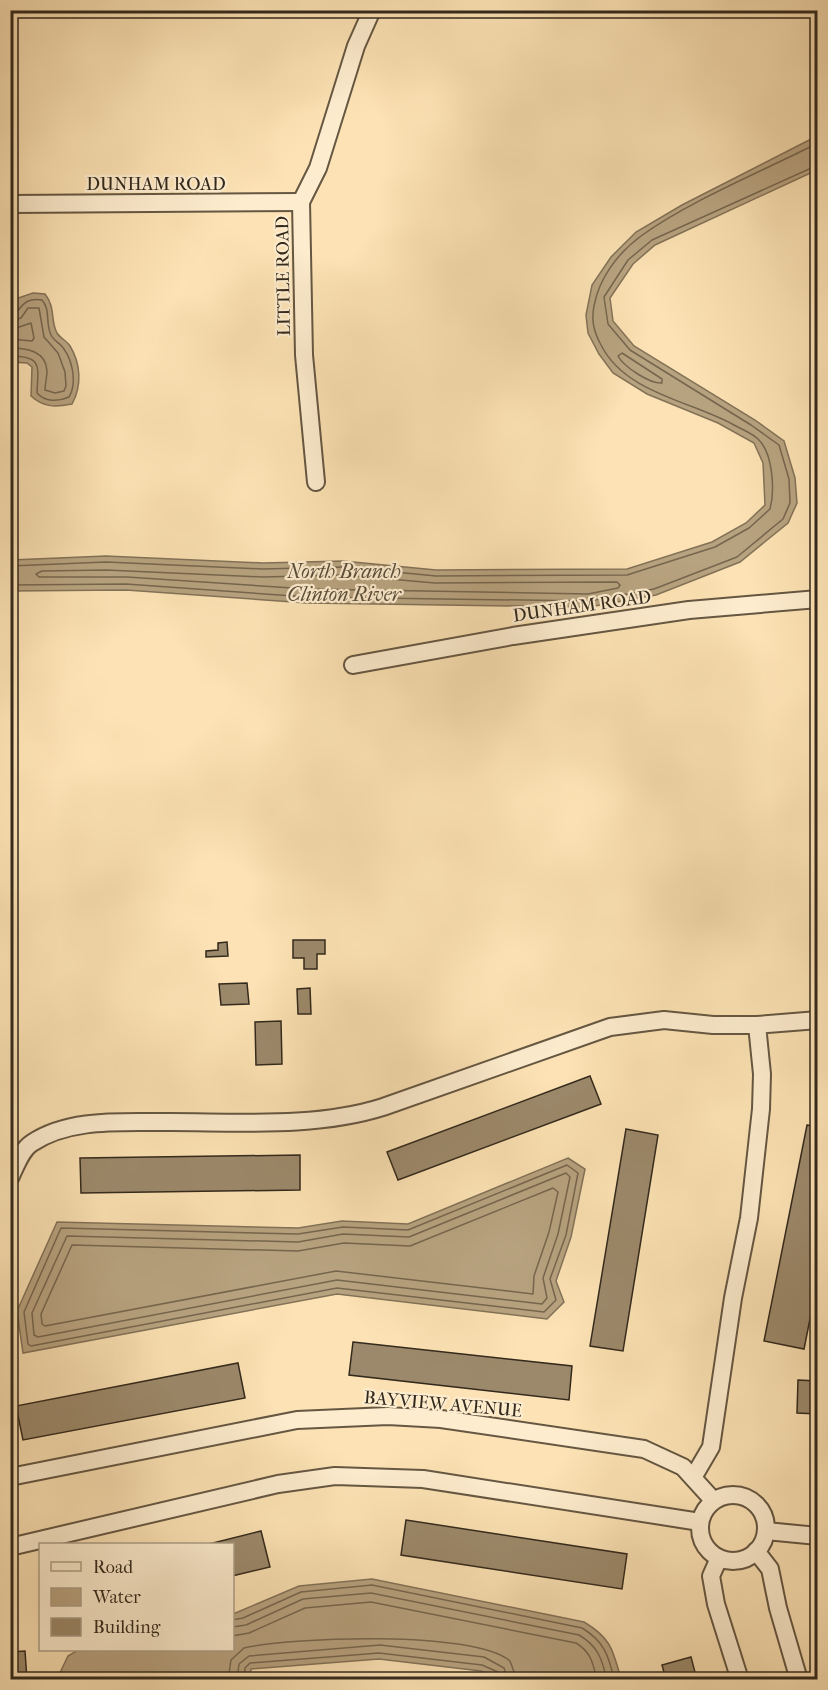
<svg xmlns="http://www.w3.org/2000/svg" width="828" height="1690" font-family="'IM FELL French Canon',serif">
<rect width="100%" height="100%" fill="#fce2b4"/>
<filter id="stains"><feTurbulence type="fractalNoise" baseFrequency=".00333" numOctaves="4"/><feColorMatrix values="0 0 0 0 .2 0 0 0 0 .09 0 0 0 0 .02 0 0 0 .5 -.17"/></filter>
<radialGradient id="worn" r=".72"><stop offset=".6" stop-color="#630" stop-opacity="0"/><stop offset="1" stop-color="#630" stop-opacity=".3"/></radialGradient>
<g fill="#b8a380" stroke="#837258" stroke-width="1.5">
<path d="M817 136V170L655 245 633 264 610 298 613 321 634 346 755 420 784 441 795 478 797 503 788 523 740 562 656 595 589 607 307 603 126 590 11 591V560L106 556 263 563 343 561 436 570 627 569 712 542 746 523 765 505 763 463 754 443 718 423 647 394 613 373 599 354 588 333 586 315 592 285 611 257 636 232 682 205Z"/>
<path d="M33 293 45 294C56 308 50 320 57 333 60 338 67 341 70 346 81 364 82 386 72 404 56 407 44 408 31 396L32 367 27 363 11 362V312L18 298Z"/>
<path d="M568 1158 585 1169 571 1237 556 1281 564 1302 547 1319 337 1294 23 1353 17 1311 57 1222 298 1228 342 1221 408 1224Z"/>
<path d="M372 1579 584 1622C611 1638 613 1650 621 1679H500L481 1671 379 1659 251 1669 250 1679H57L68 1656 78 1650H232L233 1614 299 1586Z"/>
</g>
<g fill="none" stroke-linecap="round" stroke-linejoin="round">
<g stroke="#76664e" stroke-width="1.5">
<path d="M10 313 17 312C24 302 29 298 42 300 51 310 45 323 51 335 54 341 61 344 64 349 73 362 77 384 69 397 58 402 45 402 37 393 38 366 43 356 10 356"/>
<path d="M10 321 21 318 28 308H39L44 337 58 353 65 372 66 386 64 391 55 393 45 390C45 384 47 378 47 371 46 351 27 348 10 348"/>
<path d="M10 330 31 323 34 338 32 341 10 339"/>
<path d="M622 353 662 379V383C650 384 624 367 618 356Z"/>
<path d="M10 566 106 562 263 569 343 567 436 576 627 575 715 547 749 528 770 509C775 490 773 453 758 439 752 433 741 429 734 425 691 401 625 393 601 345 594 332 591 321 594 306 599 278 618 253 641 236 689 201 763 171 818 143"/>
<path d="M106 570 263 577 343 575 435 583 617 582 620 585 618 588 588 594 308 589 127 577H39L36 574 42 571Z"/>
<path d="M10 585 126 584 308 597 589 601 654 589 737 557 783 519 790 503 789 479 779 445 751 425 630 350 608 324 604 297 628 260 652 240 818 165"/>
<path d="M567 1165 578 1173 566 1235 550 1279 556 1300 544 1312 337 1288 31 1346 28 1344 24 1312 61 1228 298 1234 343 1227 408 1230Z"/>
<path d="M566 1173 570 1177 558 1234 543 1278 547 1298 542 1304 337 1280 38 1337 34 1335 32 1313 67 1236 298 1242 343 1234 409 1237Z"/>
<path d="M553 1188 558 1192 549 1232 534 1276 533 1294 336 1271 45 1326 42 1324 41 1314 72 1245 298 1251 344 1243 410 1246Z"/>
<path d="M232 1620 243 1618 301 1592 372 1585 582 1628C604 1641 609 1656 614 1680"/>
<path d="M232 1627 246 1625 303 1599 371 1593 579 1635C598 1646 602 1659 607 1680"/>
<path d="M232 1636 249 1633 305 1608 371 1602 576 1643C591 1652 593 1663 597 1680"/>
<path d="M228 1680 231 1660 244 1648C293 1637 473 1630 510 1661L517 1680"/>
<path d="M237 1680 239 1664 249 1656 380 1645 484 1657 504 1668 508 1680"/>
<path d="M244 1680 245 1668 250 1663 379 1653 482 1665 498 1672 501 1680"/>
</g>
</g>
<g fill="#9c896b" stroke="#33291c" stroke-width="1.5">
<path d="M293 940H325V954H317V969H304V958H293Z"/>
<path d="M227 942 228 956 206 957V951L218 950V943Z"/>
<path d="M247 983 249 1004 221 1005 219 984Z"/>
<path d="M310 988 311 1014H298L297 989Z"/>
<path d="M281 1021 282 1064 256 1065 255 1022Z"/>
<path d="M590 1076 601 1104 398 1180 387 1152Z"/>
<path d="M807 1125 818 1127V1279L804 1349 764 1341Z"/>
<path d="M626 1129 658 1135 623 1351 590 1346Z"/>
<path d="M300 1155V1190L81 1193 80 1158Z"/>
<path d="M353 1342 572 1366 569 1400 349 1375Z"/>
<path d="M238 1363 245 1398 23 1440 16 1406Z"/>
<path d="M798 1380 818 1381V1414L797 1413Z"/>
<path d="M406 1520 627 1554 622 1589 401 1555Z"/>
<path d="M261 1531 270 1567 232 1576V1544H209Z"/>
<path d="M25 1651 27 1680H10V1652Z"/>
<path d="M691 1657 697 1680H666L662 1665Z"/>
</g>
<g fill="none" stroke-linecap="round" stroke-linejoin="round">
<defs>
<g id="minor">
<path d="M10 204 301 202"/>
<path d="M316 482 304 355 301 202 318 168 356 46 372 10"/>
<path d="M353 665 513 636 689 610 818 599"/>
<path d="M10 1178C16 1166 21 1150 32 1143 71 1117 125 1123 170 1122 239 1122 317 1128 383 1107L610 1027 664 1020 713 1025H757"/>
<path d="M694 1476 711 1447 733 1298 749 1218 761 1109 762 1074 757 1025 818 1020"/>
<path d="M10 1477 297 1420 388 1416 441 1419 644 1449 683 1467 713 1500"/>
<circle cx="733" cy="1528" r="33"/>
<path d="M766 1531 818 1536"/>
<path d="M10 1547 278 1484 335 1476 423 1479 700 1522"/>
<path d="M756 1551 770 1569 778 1608 799 1680"/>
<path d="M719 1558 711 1576 716 1604 740 1680"/>
</g>
</defs>
<use href="#minor" stroke="#655742" stroke-width="20"/>
<use href="#minor" stroke="#fdecce" stroke-width="16"/>
</g>
<g text-anchor="middle" stroke-width="4.5" stroke-linejoin="round" paint-order="stroke">
<g font-size="18" fill="#33291c" stroke="#fdecce">
<text x="156" y="190">DUNHAM ROAD</text>
<text transform="translate(283 276) rotate(-91)" y="6">LITTLE ROAD</text>
<text transform="translate(582 606) rotate(-8)" y="6">DUNHAM ROAD</text>
<text transform="translate(443 1404) rotate(5)" y="6">BAYVIEW AVENUE</text>
</g>
<g font-size="20" font-style="italic" fill="#5b4e3a" stroke="#fdecce">
<text x="344" y="578">North Branch<tspan x="344" dy="23">Clinton River</tspan></text>
</g>
</g>
<rect width="828" height="1690" fill="none" stroke="#fce2b4" stroke-width="36"/>
<rect x="12" y="12" width="804" height="1666" fill="none" stroke="#33291c" stroke-width="3"/>
<rect x="18" y="18" width="792" height="1654" fill="none" stroke="#33291c" stroke-width="1.5"/>
<rect x="39" y="1543" width="195" height="108" fill="#fdecce" stroke="#ac9e87" stroke-width="1.5"/>
<rect x="51" y="1562" width="30" height="9" fill="#fdecce" stroke="#ac9e87" stroke-width="1.5"/>
<text x="93" y="1573" font-size="18" fill="#33291c">Road</text>
<rect x="51" y="1588" width="30" height="18" fill="#b8a380" stroke="#ac9e87" stroke-width="1.5"/>
<text x="93" y="1603" font-size="18" fill="#33291c">Water</text>
<rect x="51" y="1618" width="30" height="18" fill="#9c896b" stroke="#ac9e87" stroke-width="1.5"/>
<text x="93" y="1633" font-size="18" fill="#33291c">Building</text>
<rect width="100%" height="100%" filter="url(#stains)"/>
<rect width="100%" height="100%" fill="url(#worn)"/>
</svg>
